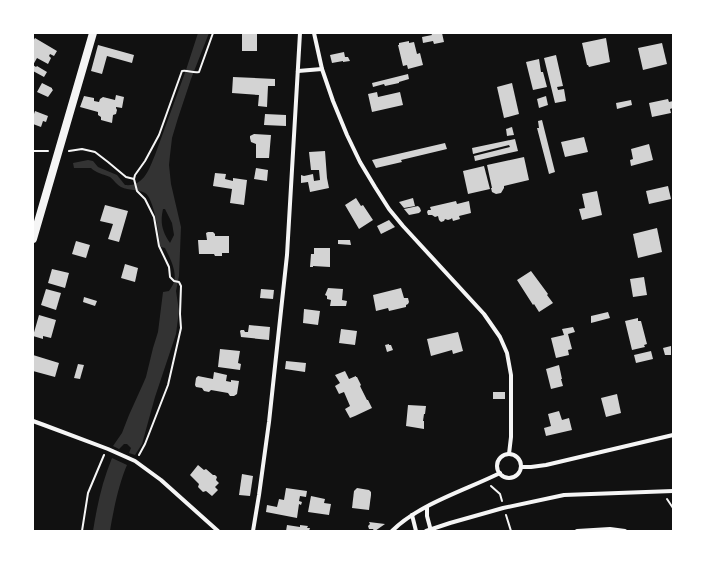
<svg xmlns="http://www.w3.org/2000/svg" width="706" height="564" font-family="Cabin,sans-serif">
<rect width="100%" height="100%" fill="#111"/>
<g fill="#333" fill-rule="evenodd">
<path d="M198 33H209L191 79 178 118 172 138 170 155 169 165 171 184 181 227 179 276 176 291 179 311 176 334 155 397 142 444 135 455 129 453 131 448 127 444H124L119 449 113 446 122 433 129 415 143 384 146 377 153 348 158 332 163 292 169 291C171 288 173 285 174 282 177 271 170 258 165 248L161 247 160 246C159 236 154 198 145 193 138 189 129 191 121 187 117 185 114 180 110 177 103 174 96 173 91 168H74L73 163 88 160 93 161 98 167 117 175 125 185C144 187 149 169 155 155L186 70ZM163 209H165L172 223 174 235 170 243C162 231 160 223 163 209Z"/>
<path d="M112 458 127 465C119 483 113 512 110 531H93C97 506 102 482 112 458Z"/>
</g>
<g fill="#d3d3d3">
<rect x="242" y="33" width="15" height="18"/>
<path d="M431 33H442L444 42 434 44 433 41 423 43 422 37 432 35Z"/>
<path d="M35 38 57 51 54 56 50 54 49 56 51 58 48 64 37 58 33 65 36 67 37 66 47 72 44 77 33 71V41Z"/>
<path d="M606 38 610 62 589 67 588 65H587L582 43Z"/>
<path d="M409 41V43L414 42 417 54 420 53 423 65 408 69 407 65 403 66 398 45H399V43Z"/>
<path d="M662 43 667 64 643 70 638 48Z"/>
<path d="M98 45 134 55 132 63 107 56 102 74 91 71Z"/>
<path d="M344 52 345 57H348L350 61 343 62V61L332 63 330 55Z"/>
<path d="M556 55 563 86 557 87 558 90 564 89 566 101 555 103 544 58Z"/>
<path d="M539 59 541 72H543L547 87 533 90 526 62Z"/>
<path d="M408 74 409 79 399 82V83L385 86 384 84 373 87 372 83Z"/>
<path d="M233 77 275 79V86H268L267 107 258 106 259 95 232 93Z"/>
<path d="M42 83 52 88V89L53 90 48 97 37 92Z"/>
<path d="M512 83 519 114 504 118 497 87Z"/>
<path d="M377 92 378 97 400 92 403 105 372 112 368 94Z"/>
<path d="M116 95 124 97 122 108 116 107V108L117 110 116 114 113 115 112 123 101 120V117L98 115V112L80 107 84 96 94 98V101L99 102 100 99 103 97 115 100Z"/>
<path d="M546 96 548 105 539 108 537 99Z"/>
<path d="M668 99 669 102 673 101V108L670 109 671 113 652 117 649 103Z"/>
<path d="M631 100 632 105 617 109 616 103Z"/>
<path d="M35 111 48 116 46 122 43 121 41 127 33 124V117Z"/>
<path d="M265 114 286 115V126L264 125Z"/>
<path d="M542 120 555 172 549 174 537 128H539L538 121Z"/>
<path d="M512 127 514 135 507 136 506 129Z"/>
<path d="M254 134 271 135 269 158H256V144L251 142 250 138V136Z"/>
<path d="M584 137 588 152 565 157 561 142Z"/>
<path d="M515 139 518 151 475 161 474 156 510 147 509 145 473 154 472 148Z"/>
<path d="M445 143 447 149 401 160 402 162 376 168 372 160Z"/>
<path d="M649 144 653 160 631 166 630 160 633 159 631 149Z"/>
<path d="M325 151 327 178 329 188 310 192 308 182 301 183V175L304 176 313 174 314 181 320 180 319 170H311L309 152Z"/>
<path d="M524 157 529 180 504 186V188L501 193 496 194 492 192 491 188H492L487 165Z"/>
<path d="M484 166 490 189 468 194 463 171Z"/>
<path d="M256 168 268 170 267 181 254 179Z"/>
<path d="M215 173 226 174 225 179 233 181V178L247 180 244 205 230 203 232 189 213 186Z"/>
<path d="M668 186 671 199 649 204 646 191Z"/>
<path d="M597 191 602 215 582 220 579 209 585 208 582 194Z"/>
<path d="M356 198 361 206 363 205 373 220 359 229 345 205Z"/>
<path d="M413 198 415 206 404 208 399 202Z"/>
<path d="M456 201 457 204 469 201 471 213 459 216 460 219 453 221 452 218 451 219 448 220 445 219 444 221 441 222 439 220 438 216 435 217 432 215H428L427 212 428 210H431L430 207Z"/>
<path d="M105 205 128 211 119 242 108 239 113 224 100 221Z"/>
<path d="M418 206 420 208 421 211 419 213 409 215 404 209Z"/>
<path d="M389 220 395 227 381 234 377 226Z"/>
<path d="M657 228 662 252 638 258 633 234Z"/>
<path d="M208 232H213L215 234V236H229V253H222V256H215L214 254H199L198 240H207L206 233Z"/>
<path d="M338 240H350L351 245 338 244Z"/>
<path d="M76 241 90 245 86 258 72 254Z"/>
<path d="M314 248H330V267L313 266V267H310L311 254H314Z"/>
<path d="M125 264 138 268 135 282 121 278Z"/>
<path d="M52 269 69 273 65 288 48 283Z"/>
<path d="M531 271 548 294 547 295 553 303 539 312 534 304 533 305 517 280Z"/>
<path d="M644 277 647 295 633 297 630 279Z"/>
<path d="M328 288 343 289 342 300 347 301 346 306H330L331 300 327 299V296L325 295Z"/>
<path d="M401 288 404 298H408L409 302 408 304 406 305V307L389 311 388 308 376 311 373 295Z"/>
<path d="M46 289 61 293 56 310 41 305Z"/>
<path d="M261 289 274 290 273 299 260 298Z"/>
<path d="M84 297 97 301 95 306 83 302Z"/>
<path d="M304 309 320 311 318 325 303 323Z"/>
<path d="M608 312 610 318 591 323V316Z"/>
<path d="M39 315 56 320 51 338 43 336V339L33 336Z"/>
<path d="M638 318V321H641L647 344 644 345 645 347 632 350 625 321Z"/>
<path d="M249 325 270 327 269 340 241 337 240 331 241 330H244L245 332H248Z"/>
<path d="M573 327 575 332 568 334 572 349 568 350 569 355 556 358 551 338 564 335 562 329Z"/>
<path d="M341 329 357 331 355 345 339 343Z"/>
<path d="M458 332 463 351 453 354 452 350 431 356 427 339Z"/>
<path d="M389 344V345H391L393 350 387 352 385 345Z"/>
<path d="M671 346V355H665L663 348Z"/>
<path d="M220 349 240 351 238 363 241 364 240 370 218 367Z"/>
<path d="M651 351 653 359 636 363 634 355Z"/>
<path d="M33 355 59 363 55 377 33 371Z"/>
<path d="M286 361 306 363 305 372 285 369Z"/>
<path d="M78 364 84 365 80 379 74 378Z"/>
<path d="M559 365 562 379H561L563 386 551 389 546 369Z"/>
<path d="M345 371 349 379 356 376V377H357L361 385 360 386 367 400H368L372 408 355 416 350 418 345 409 350 406 344 392 339 394 335 386 340 383 335 375Z"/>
<path d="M214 372 227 375 226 381 231 382V380L239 381 237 394 234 396H230L228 393 211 390 209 392 204 391 202 388 196 387 195 385 196 378 198 376 213 379Z"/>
<rect x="493" y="392" width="12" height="7"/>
<path d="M617 394 621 413 606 417 601 398Z"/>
<path d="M408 405 426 406 425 414H424L423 421H424V429L406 426Z"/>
<path d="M559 411 562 420 569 418 572 430 546 436 544 428 551 426 548 414Z"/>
<path d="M198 465 204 470 206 469 213 475H215L217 477 216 480 219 483 215 487 218 490 212 496 206 491 203 492 198 487 199 484 190 475Z"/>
<path d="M242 474 253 476 250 496 239 495Z"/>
<path d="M286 488 307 491 306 497 300 496 299 501 302 502 301 505 299 504 297 518 266 512 267 505 277 507 279 499 284 500Z"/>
<path d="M357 488 369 490 371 492V495L369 510 352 508 354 491Z"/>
<path d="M311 496 325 499 324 503 331 504 329 515 308 512Z"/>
<path d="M369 522 385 524 375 531H374L373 529H369L368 526 370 524Z"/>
<path d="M287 525 300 527V525L308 526 307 528H310L309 531H286Z"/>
</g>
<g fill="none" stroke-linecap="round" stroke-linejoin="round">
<g stroke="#f5f5f5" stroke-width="2">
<path d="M33 151H48"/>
<path d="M69 151 82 149 95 152 108 162 126 177 134 179"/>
<path d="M139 455 145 444 168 385 181 328 180 314 181 286 179 282 174 281 170 277 169 267 159 246 154 217 145 199 137 191 134 179 135 175 145 161 159 135 182 71C188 70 192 73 199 72L213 33"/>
<path d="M491 486 500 494 502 501"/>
<path d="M667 499 673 508"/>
<path d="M506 515 511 531"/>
<path d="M82 531 88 493 104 455"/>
</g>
<g stroke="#f5f5f5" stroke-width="4">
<path d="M314 33 322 69 333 101 347 135 360 162 375 187 389 209 403 226 484 314 500 337 507 353 511 375V437L509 454"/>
<path d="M298 71 322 69"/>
<path d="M33 421 44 425 108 449 135 461 161 480 218 531"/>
<circle cx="509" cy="466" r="12"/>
<path d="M521 467H531L546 465 673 435"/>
<path d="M427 507V516L431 531"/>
<path d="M412 515 416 531"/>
<path d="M253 531 259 495 269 422 287 255 300 33"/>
<path d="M392 531C419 504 466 490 500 473"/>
<path d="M426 531 450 523 503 508 564 495 673 491"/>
<path d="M577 531 610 529 625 531"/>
</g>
<path stroke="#f5f5f5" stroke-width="8" d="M33 239 93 33"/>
</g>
<rect width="706" height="564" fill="none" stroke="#ffffff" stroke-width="68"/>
</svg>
